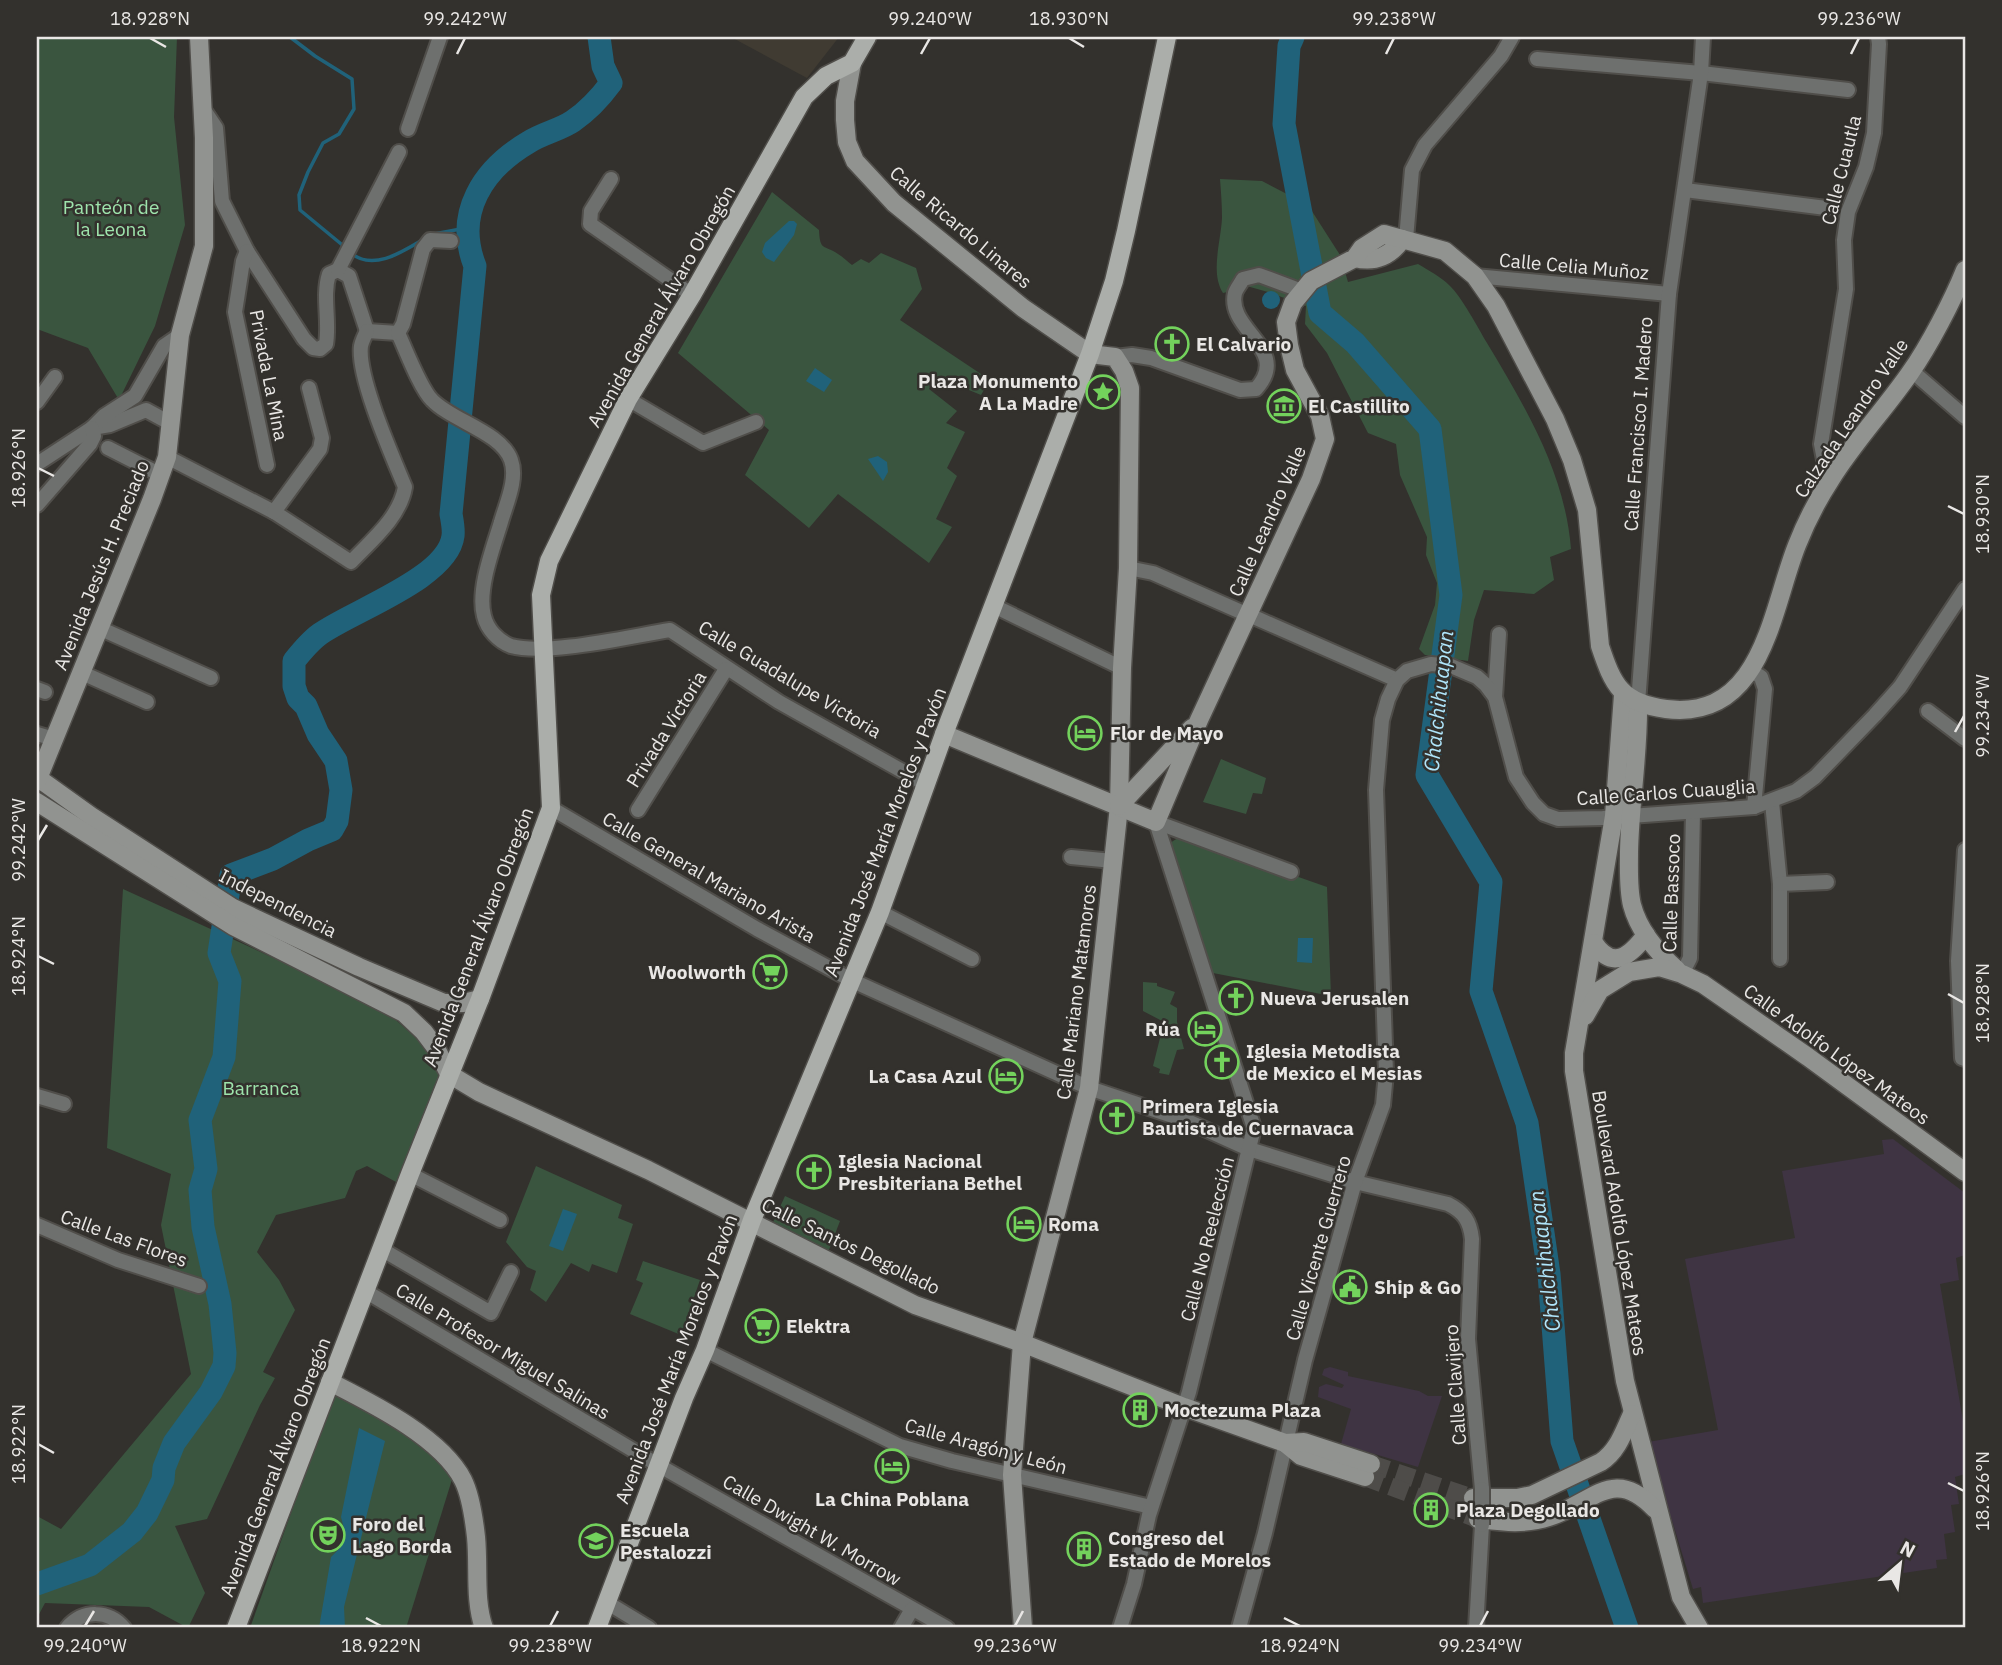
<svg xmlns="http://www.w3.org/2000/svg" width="2002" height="1665" font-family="'IBM Plex Sans',sans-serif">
<rect width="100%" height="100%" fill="#33312d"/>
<g fill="#3f3443">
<path d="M1893 1139 1965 1193V1255L1956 1258 1959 1280 1940 1284 1965 1433V1474L1955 1477 1959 1504 1951 1505 1955 1532 1944 1534 1947 1559 1936 1560 1937 1568 1703 1603 1701 1587 1693 1589 1648 1442 1718 1430 1685 1259 1795 1238 1782 1171 1884 1154 1882 1140Z"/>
<path d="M1330 1367 1348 1372V1376L1419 1391 1428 1396H1442L1418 1467 1341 1444 1351 1409 1318 1397 1319 1387 1326 1384 1342 1388 1344 1385 1322 1375 1324 1369Z"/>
</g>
<path fill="#403b32" d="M731 37H839L807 78Z"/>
<g fill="#3a553f">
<path d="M37 37H177L174 117 185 225 155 326 119 400 88 348 37 329Z"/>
<path d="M1220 179 1262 181 1308 205 1340 255 1348 282 1418 264C1428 270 1441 277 1449 285 1462 297 1478 328 1487 343 1526 408 1565 473 1571 549L1550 557 1554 580 1534 594 1484 590 1474 620 1468 661 1425 655 1419 649 1435 605 1437 583 1426 555 1427 537 1400 475 1396 444 1368 433 1327 353 1305 324 1306 306 1268 292 1243 285 1236 290 1223 293C1210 273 1221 241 1222 218 1222 205 1221 192 1220 179Z"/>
<path d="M772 192 819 230C820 252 824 244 838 254 843 257 848 262 852 265L861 259 869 263 881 253 916 268 922 289 900 320 990 380 981 395 935 376 929 389 957 411 946 423 965 432 947 468 957 476 936 519 952 527 929 563 838 494 809 528 745 475 769 430 678 353Z"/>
<path d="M1221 759 1266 778 1262 794 1253 793 1246 814 1203 802Z"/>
<path d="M1181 836 1327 887 1331 996 1213 973 1170 843Z"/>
<path d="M123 889 381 1007 422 1043 434 1059 440 1079 396 1182 367 1166 356 1171 345 1198 276 1215 257 1252 279 1280 295 1310 263 1372 275 1378 260 1405 207 1519 175 1526 205 1593 188 1628 149 1607 45 1603 37 1618V1516L61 1529 191 1374 161 1225 171 1174 107 1148Z"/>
<path d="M1143 982 1157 983V986L1175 992 1170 1004 1177 1008V1022L1184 1049 1177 1050 1169 1075 1159 1073 1160 1069 1153 1066 1164 1022 1143 1011Z"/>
<path d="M536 1166 622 1205 618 1218 633 1224 617 1273 592 1264 589 1272 571 1263 546 1302 530 1290 536 1271 527 1267 506 1242Z"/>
<path d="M785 1196 840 1221 827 1255 770 1229Z"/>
<path d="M643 1261 700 1280 681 1335 630 1314 643 1283 636 1280Z"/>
<path d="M336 1387 400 1424 454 1473 406 1628H250Z"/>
</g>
<g fill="#20627a">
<path d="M789 221H794L797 224 794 235 774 262 766 258 762 252 765 243Z"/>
<circle cx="1271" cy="300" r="9"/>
<path d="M815 368 832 380 824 392 806 381Z"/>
<path d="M878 456 887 462 888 472 883 481 868 459Z"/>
<path d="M1298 938H1313L1312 963 1297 962Z"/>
<path d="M563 1209 577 1214 563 1251 549 1246Z"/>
<path d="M359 1428 385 1441 344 1607 345 1628H319L331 1557 340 1548 345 1532 341 1517Z"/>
</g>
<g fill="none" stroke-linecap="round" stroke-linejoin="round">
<g stroke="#20627a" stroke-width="3.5">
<path d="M290 37 315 56 352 79 354 109 339 134 323 143 308 172 299 195 300 210 346 248"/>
<path d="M434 234 466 228"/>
<path d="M351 253C373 272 404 251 424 239"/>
</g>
<g stroke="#20627a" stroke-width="23">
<path d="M1293 37 1289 46 1284 124 1320 313 1355 343 1430 429 1451 595 1427 775 1491 882 1481 991 1527 1123 1549 1274 1562 1441 1627 1628"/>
<path d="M37 1584 90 1565 132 1532 147 1513 163 1480 164 1468 174 1443 211 1392 224 1366 225 1353 220 1304 203 1227 200 1190 206 1169 200 1120 224 1057 230 981 219 953 231 875 273 859 308 840 332 830 337 821 341 790 336 761 318 734 306 706 298 698 294 686V661C302 651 310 641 320 634 352 611 448 578 453 536 454 529 452 520 451 514L475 266C454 213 483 169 529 142 543 133 560 130 573 121 589 110 600 98 611 83L603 66 599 37"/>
</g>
<g stroke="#4e4c49" stroke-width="18" stroke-dasharray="18 9" stroke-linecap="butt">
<path d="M1371 1464 1473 1498"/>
<path d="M1365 1477 1478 1519"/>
</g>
<defs>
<g id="street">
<path d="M1537 59 1701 73 1848 90"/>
<path d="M204 110 216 128 222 201 247 251 304 339 313 348 320 349 326 344C330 321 322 296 329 274L338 270 349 276 367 331"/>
<path d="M408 129 440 37"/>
<path d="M611 179 591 211 590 224 692 295"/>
<path d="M1685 190 1826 208"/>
<path d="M1406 239 1412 170 1425 145 1501 56 1512 37"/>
<path d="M247 251 243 261 235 312 267 465"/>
<path d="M338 270 399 152"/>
<path d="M1475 276 1669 294"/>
<path d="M367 331 398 333"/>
<path d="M398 333C406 350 420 388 432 400 452 421 501 432 511 460 518 479 506 504 501 522 493 548 477 590 484 616 487 629 498 641 511 646 547 656 631 636 670 630L779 702 927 785"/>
<path d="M398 333 403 324 423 249 430 240 451 241"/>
<path d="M1115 357 1132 355 1151 358 1240 390 1256 389C1292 349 1226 330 1235 293 1236 289 1241 283 1243 279L1259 275 1302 291"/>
<path d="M1912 371 1965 417"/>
<path d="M628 399 703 443 756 422"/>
<path d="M37 402 55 377"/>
<path d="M92 428 110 425 146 410 170 423"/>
<path d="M108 448 161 475"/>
<path d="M167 457 274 512 351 562C372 540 400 517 405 487 392 455 357 377 361 346 362 341 365 335 367 331"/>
<path d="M37 464 92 428 104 416 135 396 164 346 180 335"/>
<path d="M1831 478 1825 465 1821 444 1846 289 1844 240 1848 212 1866 167 1874 133 1879 44 1878 37"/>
<path d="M37 505 90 444 94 436 92 428"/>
<path d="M274 512 320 449 322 438 309 388"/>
<path d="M1128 568 1153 573 1248 615"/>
<path d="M994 606 1122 668"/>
<path d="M1256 618 1397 680"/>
<path d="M99 628 211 678"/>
<path d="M1752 671 1761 677 1765 689 1754 807"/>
<path d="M80 672 147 702"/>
<path d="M37 689 45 692"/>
<path d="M1495 697 1499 634"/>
<path d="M1638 703 1669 294 1701 73 1703 37"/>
<path d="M1928 711 1965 739"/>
<path d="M37 734 54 739"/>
<path d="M1772 802 1780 884V959"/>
<path d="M551 808 757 929 853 981 1089 1088 1185 1120 1249 1149 1355 1182 1448 1204C1464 1212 1470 1221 1472 1239L1468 1339 1482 1489"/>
<path d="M638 810 726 669"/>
<path d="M1156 822 1291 872"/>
<path d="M1965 850 1958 961 1962 1058 1965 1059"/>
<path d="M1071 857 1113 861"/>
<path d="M1780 884 1827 882"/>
<path d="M880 912 972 959"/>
<path d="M1682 974 1690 958 1693 812"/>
<path d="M37 1096 64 1104"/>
<path d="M410 1174 500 1220"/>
<path d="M37 1225 118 1260 199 1286"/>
<path d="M381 1249 491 1313 511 1272"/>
<path d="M365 1291 658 1465 947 1628"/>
<path d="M705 1350 900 1446 952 1461 1151 1507"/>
<path d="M606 1602 649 1628"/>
<path d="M67 1628C83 1609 109 1610 124 1628"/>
<path d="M901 1628 912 1609"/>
<path d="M1120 1628 1134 1584 1149 1515 1189 1392 1254 1128 1156 822"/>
<path d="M1239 1628 1265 1533 1305 1360 1355 1182 1383 1105 1386 1073 1376 790 1382 720 1388 699 1397 680 1407 671 1431 664 1451 666 1477 677 1486 685 1495 697 1516 777 1533 803 1544 814 1558 819 1603 818 1754 807 1796 791 1815 777 1875 715 1900 687 1965 589"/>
<path d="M1476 1628 1482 1525"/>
</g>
<g id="secondary">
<path d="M852 63 845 101V120L847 142 855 161 894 203 1023 308 1090 354 1115 357 1124 371 1130 388 1128 568 1122 668 1119 806 1089 1088 1022 1343 1012 1475 1023 1628"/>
<path d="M1355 258C1375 263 1391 256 1402 239"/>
<path d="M1623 695 1614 816 1574 1053V1071L1625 1381 1681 1597 1699 1628"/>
<path d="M1638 703C1639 752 1630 802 1629 852 1629 869 1628 889 1632 905 1639 932 1658 953 1677 970"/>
<path d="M944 734 1156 822 1199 720 1311 479 1325 439 1320 416 1295 370 1289 345 1286 322 1293 303 1311 281 1355 258 1362 248 1384 234 1445 251 1475 276 1496 306 1555 419 1572 460 1587 510 1600 646C1613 685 1621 703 1666 709 1763 721 1771 610 1797 545 1806 522 1818 499 1831 479 1854 442 1885 409 1910 373 1929 346 1953 300 1965 270"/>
<path d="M38 778 91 816 233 908 359 967 444 1003H463L480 999"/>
<path d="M37 781 152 499 167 457 180 335 204 246V138L199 37"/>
<path d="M37 802 233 926 404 1013 424 1032 436 1048 449 1074 479 1092 648 1170 915 1305 1022 1343 1184 1407 1285 1443 1301 1456 1365 1477"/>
<path d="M1119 806 1192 728"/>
<path d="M1594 943C1613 971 1630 956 1646 935"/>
<path d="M1585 1016 1600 990 1629 972 1659 967 1682 974 1703 984 1808 1057 1965 1172"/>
<path d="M330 1382C371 1403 441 1437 463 1480 471 1496 474 1519 476 1537 479 1567 474 1600 484 1628"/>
<path d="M1285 1443 1304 1442 1371 1464"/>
<path d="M1473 1498H1517L1532 1495 1601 1462C1618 1451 1624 1431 1632 1414"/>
<path d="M1478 1519C1503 1522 1524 1525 1549 1517 1594 1503 1613 1465 1655 1509"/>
</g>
<g id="primary">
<path d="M236 1628 410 1174 480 999 551 808 541 595 549 561 628 399 692 295 804 97 826 76 852 63 867 37"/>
<path d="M597 1628 684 1398 705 1350 752 1220 880 912 944 734 1090 354 1114 281 1126 231 1167 37"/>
</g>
</defs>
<use href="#street" stroke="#504e4a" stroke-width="18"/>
<use href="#secondary" stroke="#504e4a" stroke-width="21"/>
<use href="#primary" stroke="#504e4a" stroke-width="21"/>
<use href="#street" stroke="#6e706e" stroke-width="14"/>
<use href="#secondary" stroke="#919390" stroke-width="18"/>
<use href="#primary" stroke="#abaeaa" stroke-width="18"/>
<defs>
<path id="street-bridge" d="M1482 1525V1489"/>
</defs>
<use href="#street-bridge" stroke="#504e4a" stroke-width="18" stroke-linecap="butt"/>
<use href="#street-bridge" stroke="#6e706e" stroke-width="14"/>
</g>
<path fill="none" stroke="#e9e7e5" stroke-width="2.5" d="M150 38 166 47M1069 38 1084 47M457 54 465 38M921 54 930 38M1386 54 1394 38M1851 54 1859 38M38 468 54 476M1948 506 1964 514M1955 732 1964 716M38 840 47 825M38 956 54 964M1948 994 1964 1003M38 1444 54 1453M1948 1483 1964 1491M366 1618 381 1626M1284 1618 1300 1626M85 1626 94 1611M550 1626 558 1611M1015 1626 1023 1611M1480 1626 1488 1611"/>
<defs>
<symbol id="church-ring" viewBox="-11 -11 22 22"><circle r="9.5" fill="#33312d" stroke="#73d25c" stroke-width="1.5"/><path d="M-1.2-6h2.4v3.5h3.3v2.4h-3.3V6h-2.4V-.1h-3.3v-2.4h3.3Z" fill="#73d25c"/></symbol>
<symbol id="sight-ring" viewBox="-11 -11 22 22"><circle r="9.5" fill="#33312d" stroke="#73d25c" stroke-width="1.5"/><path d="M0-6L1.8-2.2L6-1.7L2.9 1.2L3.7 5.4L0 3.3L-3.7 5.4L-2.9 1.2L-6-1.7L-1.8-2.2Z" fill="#73d25c"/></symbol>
<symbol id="museum-ring" viewBox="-11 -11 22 22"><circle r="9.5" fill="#33312d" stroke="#73d25c" stroke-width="1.5"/><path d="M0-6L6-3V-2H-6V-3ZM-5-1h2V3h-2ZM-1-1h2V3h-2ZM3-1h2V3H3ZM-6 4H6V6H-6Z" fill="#73d25c"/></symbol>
<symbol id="hotel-ring" viewBox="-11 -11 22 22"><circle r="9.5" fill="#33312d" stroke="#73d25c" stroke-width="1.5"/><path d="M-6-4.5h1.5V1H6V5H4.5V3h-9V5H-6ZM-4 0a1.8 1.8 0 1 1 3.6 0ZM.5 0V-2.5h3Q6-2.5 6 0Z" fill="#73d25c"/></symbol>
<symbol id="supermarket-ring" viewBox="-11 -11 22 22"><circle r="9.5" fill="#33312d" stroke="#73d25c" stroke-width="1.5"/><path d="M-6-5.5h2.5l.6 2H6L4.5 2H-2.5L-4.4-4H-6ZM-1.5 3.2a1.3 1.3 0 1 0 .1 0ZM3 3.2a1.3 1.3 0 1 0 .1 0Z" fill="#73d25c"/></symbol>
<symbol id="civic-ring" viewBox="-11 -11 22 22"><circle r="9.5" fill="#33312d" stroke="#73d25c" stroke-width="1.5"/><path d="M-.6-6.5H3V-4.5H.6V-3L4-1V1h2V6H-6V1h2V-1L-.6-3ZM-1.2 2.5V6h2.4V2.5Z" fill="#73d25c"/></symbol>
<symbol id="building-ring" viewBox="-11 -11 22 22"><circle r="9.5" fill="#33312d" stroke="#73d25c" stroke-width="1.5"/><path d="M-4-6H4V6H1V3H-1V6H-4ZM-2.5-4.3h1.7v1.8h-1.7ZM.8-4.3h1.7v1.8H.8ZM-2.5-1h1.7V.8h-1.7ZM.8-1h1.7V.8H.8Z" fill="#73d25c"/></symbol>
<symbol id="theatre-ring" viewBox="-11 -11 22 22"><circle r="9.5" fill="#33312d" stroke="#73d25c" stroke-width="1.5"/><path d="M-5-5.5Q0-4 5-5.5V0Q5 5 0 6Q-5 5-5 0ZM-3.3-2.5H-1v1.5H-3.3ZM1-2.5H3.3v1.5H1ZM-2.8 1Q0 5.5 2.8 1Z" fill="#73d25c"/></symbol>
<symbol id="school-ring" viewBox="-11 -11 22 22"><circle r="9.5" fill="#33312d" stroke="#73d25c" stroke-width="1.5"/><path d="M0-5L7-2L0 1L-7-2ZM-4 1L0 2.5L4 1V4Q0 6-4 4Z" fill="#73d25c"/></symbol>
</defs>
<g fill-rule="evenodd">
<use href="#church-ring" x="1153" y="325" width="38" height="38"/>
<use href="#sight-ring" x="1084" y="373" width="38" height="38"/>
<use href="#museum-ring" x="1265" y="387" width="38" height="38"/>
<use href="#hotel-ring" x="1066" y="714" width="38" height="38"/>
<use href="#supermarket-ring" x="751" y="953" width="38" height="38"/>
<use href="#church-ring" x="1217" y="979" width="38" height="38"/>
<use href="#hotel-ring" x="1186" y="1010" width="38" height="38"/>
<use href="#church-ring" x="1203" y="1043" width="38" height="38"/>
<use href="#hotel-ring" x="987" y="1057" width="38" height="38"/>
<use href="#church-ring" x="1098" y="1098" width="38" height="38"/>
<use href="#church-ring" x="795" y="1153" width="38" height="38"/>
<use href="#hotel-ring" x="1005" y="1205" width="38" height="38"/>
<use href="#civic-ring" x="1331" y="1268" width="38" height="38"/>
<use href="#supermarket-ring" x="743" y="1307" width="38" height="38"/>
<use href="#building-ring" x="1121" y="1391" width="38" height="38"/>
<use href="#hotel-ring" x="873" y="1447" width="38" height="38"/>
<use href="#building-ring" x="1412" y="1491" width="38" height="38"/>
<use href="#theatre-ring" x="309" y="1516" width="38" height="38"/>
<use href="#school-ring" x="577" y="1522" width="38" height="38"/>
<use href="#building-ring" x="1065" y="1530" width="38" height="38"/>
</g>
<g text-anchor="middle" stroke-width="5" stroke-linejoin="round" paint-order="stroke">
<g font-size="19" fill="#e9e7e5" stroke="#33312d">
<text transform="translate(1841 170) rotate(-76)" y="7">Calle Cuautla</text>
<text transform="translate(961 227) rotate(40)" y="7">Calle Ricardo Linares</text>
<text transform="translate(1574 266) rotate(5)" y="7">Calle Celia Muñoz</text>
<text transform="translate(661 306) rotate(-60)" y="7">Avenida General Álvaro Obregón</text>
<text transform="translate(269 375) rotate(79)" y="7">Privada La Mina</text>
<text transform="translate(1851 418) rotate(-56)" y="7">Calzada Leandro Valle</text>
<text transform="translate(1638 424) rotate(-86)" y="7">Calle Francisco I. Madero</text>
<text transform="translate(1267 521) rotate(-66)" y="7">Calle Leandro Valle</text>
<text transform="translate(101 565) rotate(-68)" y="7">Avenida Jesús H. Preciado</text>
<text transform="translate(790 679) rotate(31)" y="7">Calle Guadalupe Victoria</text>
<text transform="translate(666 729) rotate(-58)" y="7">Privada Victoria</text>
<text transform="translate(1666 792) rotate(-4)" y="7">Calle Carlos Cuauglia</text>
<text transform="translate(885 832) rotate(-69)" y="7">Avenida José María Morelos y Pavón</text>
<text transform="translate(709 877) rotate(30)" y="7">Calle General Mariano Arista</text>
<text transform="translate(1671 893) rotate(-88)" y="7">Calle Bassoco</text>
<text transform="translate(278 903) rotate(27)" y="7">Independencia</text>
<text transform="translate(478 937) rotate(-69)" y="7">Avenida General Álvaro Obregón</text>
<text transform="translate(1076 992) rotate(-83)" y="7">Calle Mariano Matamoros</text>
<text transform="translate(1837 1054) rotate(36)" y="7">Calle Adolfo López Mateos</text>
<text transform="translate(1620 1223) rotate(81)" y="7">Boulevard Adolfo López Mateos</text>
<text transform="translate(124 1238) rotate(20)" y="7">Calle Las Flores</text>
<text transform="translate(1207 1239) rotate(-76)" y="7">Calle No Reelección</text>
<text transform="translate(851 1246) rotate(26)" y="7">Calle Santos Degollado</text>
<text transform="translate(1318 1248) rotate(-74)" y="7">Calle Vicente Guerrero</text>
<text transform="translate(503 1351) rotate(31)" y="7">Calle Profesor Miguel Salinas</text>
<text transform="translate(676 1359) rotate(-69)" y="7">Avenida José María Morelos y Pavón</text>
<text transform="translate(1455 1385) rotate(-94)" y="7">Calle Clavijero</text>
<text transform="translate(986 1446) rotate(15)" y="7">Calle Aragón y León</text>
<text transform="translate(275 1467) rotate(-69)" y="7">Avenida General Álvaro Obregón</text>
<text transform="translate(812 1530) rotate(30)" y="7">Calle Dwight W. Morrow</text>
</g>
<g font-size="19" fill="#9ee4ac" stroke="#33312d">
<text x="111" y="214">Panteón de<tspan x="111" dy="22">la Leona</tspan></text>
<text x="261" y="1095">Barranca</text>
</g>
<g font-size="19" font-weight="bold" fill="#e9e7e5" stroke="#33312d" text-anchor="start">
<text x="1196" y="351">El Calvario</text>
<text x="1078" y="388" text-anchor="end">Plaza Monumento<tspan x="1078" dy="22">A La Madre</tspan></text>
<text x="1308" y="413">El Castillito</text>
<text x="1110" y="740">Flor de Mayo</text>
<text x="746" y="979" text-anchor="end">Woolworth</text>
<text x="1260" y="1005">Nueva Jerusalen</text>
<text x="1180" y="1036" text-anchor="end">Rúa</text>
<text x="1246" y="1058">Iglesia Metodista<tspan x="1246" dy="22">de Mexico el Mesias</tspan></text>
<text x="982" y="1083" text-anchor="end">La Casa Azul</text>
<text x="1142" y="1113">Primera Iglesia<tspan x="1142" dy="22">Bautista de Cuernavaca</tspan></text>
<text x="838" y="1168">Iglesia Nacional<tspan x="838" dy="22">Presbiteriana Bethel</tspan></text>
<text x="1048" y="1231">Roma</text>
<text x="1374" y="1294">Ship &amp; Go</text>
<text x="786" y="1333">Elektra</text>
<text x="1164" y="1417">Moctezuma Plaza</text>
<text x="892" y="1506" text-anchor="middle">La China Poblana</text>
<text x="1456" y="1517">Plaza Degollado</text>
<text x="352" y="1531">Foro del<tspan x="352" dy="22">Lago Borda</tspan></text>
<text x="620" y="1537">Escuela<tspan x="620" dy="22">Pestalozzi</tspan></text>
<text x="1108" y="1545">Congreso del<tspan x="1108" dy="22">Estado de Morelos</tspan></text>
</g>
<g font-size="21" font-style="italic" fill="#b0e6fc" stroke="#33312d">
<text transform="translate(1439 701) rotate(-84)" y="7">Chalchihuapan</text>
<text transform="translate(1545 1261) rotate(-97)" y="7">Chalchihuapan</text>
</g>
</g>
<rect width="2002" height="1665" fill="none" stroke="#33312d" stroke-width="77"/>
<g transform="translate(1900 1564) rotate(28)" stroke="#33312d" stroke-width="5" paint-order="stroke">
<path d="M0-5L12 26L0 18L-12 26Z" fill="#e9e7e5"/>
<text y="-10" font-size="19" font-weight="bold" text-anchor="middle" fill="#e9e7e5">N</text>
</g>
<rect x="38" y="38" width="1926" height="1588" fill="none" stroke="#e9e7e5" stroke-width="2.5"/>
<g font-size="18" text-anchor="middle" fill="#e9e7e5">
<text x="150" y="25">18.928°N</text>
<text x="465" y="25">99.242°W</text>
<text x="930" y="25">99.240°W</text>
<text x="1069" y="25">18.930°N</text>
<text x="1394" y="25">99.238°W</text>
<text x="1859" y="25">99.236°W</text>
<text transform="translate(19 468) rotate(-90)" y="6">18.926°N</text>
<text transform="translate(1983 514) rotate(-90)" y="6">18.930°N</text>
<text transform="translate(1983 716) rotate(-90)" y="6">99.234°W</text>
<text transform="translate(19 840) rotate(-90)" y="6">99.242°W</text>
<text transform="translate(19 956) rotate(-90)" y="6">18.924°N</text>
<text transform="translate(1983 1003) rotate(-90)" y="6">18.928°N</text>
<text transform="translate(19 1444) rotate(-90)" y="6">18.922°N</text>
<text transform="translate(1983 1491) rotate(-90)" y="6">18.926°N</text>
<text x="85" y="1652">99.240°W</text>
<text x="381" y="1652">18.922°N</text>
<text x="550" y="1652">99.238°W</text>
<text x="1015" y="1652">99.236°W</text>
<text x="1300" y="1652">18.924°N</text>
<text x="1480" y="1652">99.234°W</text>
</g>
</svg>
